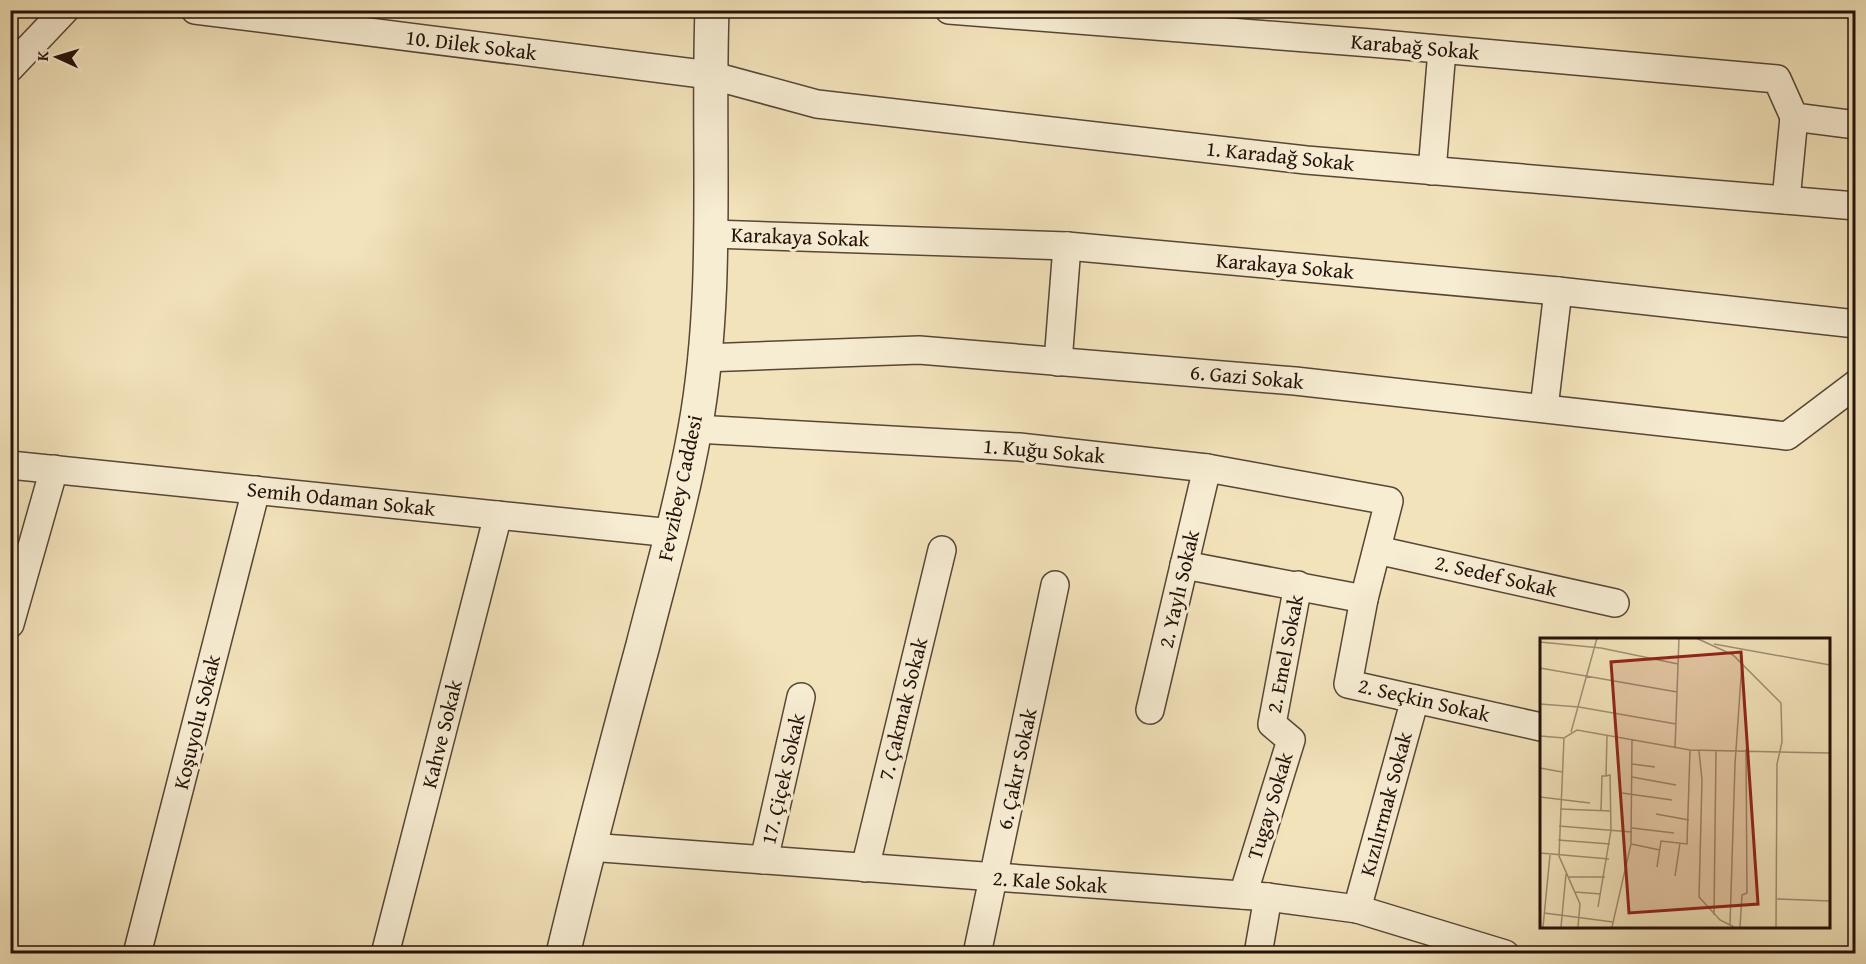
<svg xmlns="http://www.w3.org/2000/svg" width="1866" height="964" font-family="'Gentium Book Plus',serif">
<rect width="100%" height="100%" fill="#f3e3bb"/>
<filter id="stains"><feTurbulence type="fractalNoise" baseFrequency=".00333" numOctaves="4"/><feColorMatrix values="0 0 0 0 .2 0 0 0 0 .09 0 0 0 0 .02 0 0 0 .5 -.17"/></filter>
<radialGradient id="worn" r=".72"><stop offset=".6" stop-color="#630" stop-opacity="0"/><stop offset="1" stop-color="#630" stop-opacity=".3"/></radialGradient>
<g fill="none" stroke-linecap="round" stroke-linejoin="round">
<defs>
<g id="minor">
<path d="M195 10 710 75 817 104 1306 160 1856 206"/>
<path d="M949 10 1371 43 1777 79 1794 117 1856 125"/>
<path d="M10 68 65 10"/>
<path d="M1432 171 1442 50"/>
<path d="M1786 200 1794 117"/>
<path d="M712 234 1067 246 1558 291 1856 324"/>
<path d="M704 358 919 350 1295 381 1787 436 1856 384"/>
<path d="M1058 362 1067 246"/>
<path d="M1544 408 1558 291"/>
<path d="M695 429 1019 447 1207 468 1389 501 1364 599 1348 684 1541 727"/>
<path d="M10 465 672 533"/>
<path d="M1377 550 1615 603"/>
<path d="M1184 565 1364 599"/>
<path d="M10 624 54 469"/>
<path d="M1150 710 1207 468"/>
<path d="M589 847 1268 897 1357 909 1505 954"/>
<path d="M764 860 801 697"/>
<path d="M865 868 942 550"/>
<path d="M1243 895 1291 740 1272 724 1298 585"/>
<path d="M1357 909 1415 699"/>
<path d="M137 954 256 490"/>
<path d="M385 954 498 515"/>
<path d="M977 954 1055 585"/>
<path d="M1258 954 1268 897"/>
</g>
<path id="tertiary" d="M563 954C588 850 615 748 643 645 661 574 682 502 695 429 720 291 707 150 712 10"/>
</defs>
<use href="#minor" stroke="#574636" stroke-width="30"/>
<use href="#tertiary" stroke="#574636" stroke-width="36"/>
<use href="#minor" stroke="#f7edd3" stroke-width="27"/>
<use href="#tertiary" stroke="#f7edd3" stroke-width="33"/>
</g>
<g text-anchor="middle" stroke-width="6" stroke-linejoin="round" paint-order="stroke">
<g font-size="21" fill="#231109" stroke="#f7edd3">
<text transform="translate(471 45) rotate(7)" y="7">10. Dilek Sokak</text>
<text transform="translate(1415 47) rotate(5)" y="7">Karabağ Sokak</text>
<text transform="translate(1280 156) rotate(6)" y="7">1. Karadağ Sokak</text>
<text transform="translate(800 237) rotate(2)" y="7">Karakaya Sokak</text>
<text transform="translate(1285 266) rotate(5)" y="7">Karakaya Sokak</text>
<text transform="translate(1247 377) rotate(5)" y="7">6. Gazi Sokak</text>
<text transform="translate(1044 451) rotate(5)" y="7">1. Kuğu Sokak</text>
<text transform="translate(680 488) rotate(-78)" y="7">Fevzibey Caddesi</text>
<text transform="translate(341 499) rotate(6)" y="7">Semih Odaman Sokak</text>
<text transform="translate(1496 576) rotate(13)" y="7">2. Sedef Sokak</text>
<text transform="translate(1179 589) rotate(-77)" y="7">2. Yaylı Sokak</text>
<text transform="translate(1285 654) rotate(-79)" y="7">2. Emel Sokak</text>
<text transform="translate(1424 700) rotate(13)" y="7">2. Seçkin Sokak</text>
<text transform="translate(903 709) rotate(-76)" y="7">7. Çakmak Sokak</text>
<text transform="translate(197 722) rotate(-76)" y="7">Koşuyolu Sokak</text>
<text transform="translate(442 734) rotate(-76)" y="7">Kahve Sokak</text>
<text transform="translate(1017 769) rotate(-78)" y="7">6. Çakır Sokak</text>
<text transform="translate(783 779) rotate(-77)" y="7">17. Çiçek Sokak</text>
<text transform="translate(1386 804) rotate(-75)" y="7">Kızılırmak Sokak</text>
<text transform="translate(1270 806) rotate(-73)" y="7">Tugay Sokak</text>
<text transform="translate(1050 882) rotate(4)" y="7">2. Kale Sokak</text>
</g>
</g>
<g transform="translate(1540 638)">
<rect width="290" height="290" fill="#f3e3bb"/>
<path fill="none" stroke="#a08f74" stroke-width="1.5" d="M156 0 193 17 241 65 242 104 237 126 236 289M0 4 61 10 138 26M174 6 290 27M0 30 137 54M0 66 39 69 136 86M31 94 57 0M0 98 24 100 37 92 150 112 290 115M24 100 19 218 40 266 38 289M135 110 139 0M159 113 162 142 159 259 180 282 194 289M92 126 115 129M0 130 22 134M66 138 67 98M92 139 136 147M82 155 132 162M0 159 50 165M20 171 71 173M61 173 62 138H66M116 176 149 182M19 188 92 194M92 190 134 195M18 202 70 206M91 206 120 212M0 215 69 221M117 229 121 203 147 206 150 112M135 238 140 205M29 239H65M35 254 61 256M237 261 290 263M58 269 71 192 70 137 66 138M4 275 73 284M174 277 176 113M190 287 195 126 202 25M3 289 10 217M21 289 26 236M72 289 91 206 92 102M200 289 202 257 207 255 206 111"/>
<path fill="#8f2418" fill-opacity="0.15" stroke="#8f2418" stroke-width="3" d="M201 14 218 266 89 275 71 24Z"/>
<rect width="290" height="290" fill="none" stroke="#231109" stroke-width="3"/>
</g>
<rect width="1866" height="964" fill="none" stroke="#f3e3bb" stroke-width="36"/>
<rect x="12" y="12" width="1842" height="940" fill="none" stroke="#231109" stroke-width="3"/>
<rect x="18" y="18" width="1830" height="928" fill="none" stroke="#231109" stroke-width="1.5"/>
<g transform="translate(57 57) rotate(274)" stroke="#f7edd3" stroke-width="4.5" paint-order="stroke">
<path d="M0-4.5L10 22L0 15L-10 22Z" fill="#231109"/>
<text y="-9" font-size="16" font-weight="bold" text-anchor="middle" fill="#231109">K</text>
</g>
<rect width="100%" height="100%" filter="url(#stains)"/>
<rect width="100%" height="100%" fill="url(#worn)"/>
</svg>
